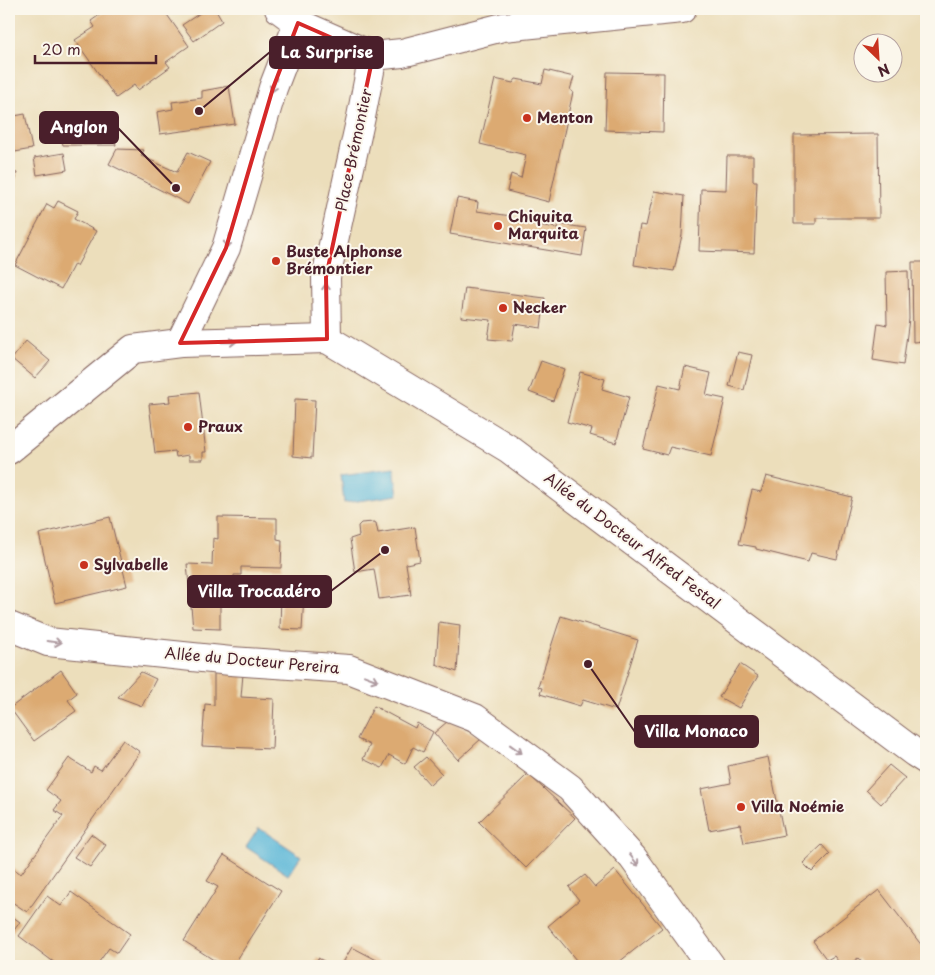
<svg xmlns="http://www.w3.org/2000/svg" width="935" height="975" font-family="'Playpen Sans',sans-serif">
<rect width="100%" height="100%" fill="#fbf7ec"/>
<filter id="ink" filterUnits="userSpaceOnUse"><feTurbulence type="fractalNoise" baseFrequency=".02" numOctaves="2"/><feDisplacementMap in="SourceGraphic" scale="10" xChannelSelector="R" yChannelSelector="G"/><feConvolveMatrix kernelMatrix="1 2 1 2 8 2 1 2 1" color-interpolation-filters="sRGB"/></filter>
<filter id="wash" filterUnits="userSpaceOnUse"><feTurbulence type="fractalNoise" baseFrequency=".0096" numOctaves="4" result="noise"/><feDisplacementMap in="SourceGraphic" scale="20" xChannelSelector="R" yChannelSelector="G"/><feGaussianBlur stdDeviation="1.12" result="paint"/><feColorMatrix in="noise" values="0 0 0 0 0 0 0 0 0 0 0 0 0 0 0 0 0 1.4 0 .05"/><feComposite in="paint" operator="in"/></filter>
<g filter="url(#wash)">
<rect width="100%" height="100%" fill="#ecdebb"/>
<g fill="#59b6d7" stroke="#526a81">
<path d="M394 468 398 495 344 503 341 475Z"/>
<path d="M259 828 301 856 288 875 246 847Z"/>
</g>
<g id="blocks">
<g fill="#dcaa72">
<path d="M108 9H163L189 46 166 62 170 67 138 90 134 85 116 98 75 40 95 27 91 21Z"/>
<path d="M206 9H215L222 21 194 41 182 25Z"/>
<path d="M545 70 574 77 570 90 573 92 549 202 507 191 511 174 521 178 526 155 480 144 495 79 513 83 516 79 542 84Z"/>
<path d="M607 72 664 73 663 132 605 130Z"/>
<path d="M229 86 235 124 160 134 157 112 173 109 172 102 202 98V91Z"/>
<path d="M25 114 32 149 9 153V117Z"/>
<path d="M110 117 116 145H63L62 141Z"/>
<path d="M878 134 879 218H816V224H794V135Z"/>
<path d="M117 149 144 150 141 156 177 172 188 152 210 162 188 204 109 164Z"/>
<path d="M64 153 67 170 37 175 34 158Z"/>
<path d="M727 156H753V181H757L754 253 699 251 701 189 726 190Z"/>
<path d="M9 171 17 173 10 208H9Z"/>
<path d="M654 191 684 196 682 235 674 271 634 265 640 225 646 226Z"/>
<path d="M457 198 478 202 477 211 511 216 510 221 557 228 558 224 586 228 582 256 450 234Z"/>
<path d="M58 201 78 211 74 219 96 231 77 266 74 264 61 289 15 265 47 204 54 208Z"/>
<path d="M912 262H926V341L913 342Z"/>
<path d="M908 271 909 319 903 365 873 360 878 323 887 325 886 272Z"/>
<path d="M465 288 545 298 541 328 515 324 512 341 488 339 491 320 461 317Z"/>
<path d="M26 341 50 361 35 378 12 359Z"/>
<path d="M738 352 752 355 744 390 729 386Z"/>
<path d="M541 361 564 369 553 401 529 392Z"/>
<path d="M685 367 711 373 706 395 725 399 711 456 670 447 667 455 643 449 659 384 680 389Z"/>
<path d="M580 372 605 379 602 389 629 397 616 443 590 435 592 429 567 422Z"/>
<path d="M199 392 206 452H203V460H189V455L176 457 175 451 155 453 149 404 170 402 169 395Z"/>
<path d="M295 399 315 400 312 458 293 456Z"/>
<path d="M766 476 852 497 837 559 811 553 808 562 756 549V547L739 544 752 490 761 492Z"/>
<path d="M110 517 127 586 55 603 39 534Z"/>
<path d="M218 517 277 518V539L282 540 281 568 241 567V575H234V585L220 584V629L193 628 187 564 212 565 213 538 218 539Z"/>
<path d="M374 522 376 523 378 533 415 527 420 561 406 564 411 595 379 599 374 569 355 572 350 539 359 536 358 526 361 523Z"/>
<path d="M281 593 304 594 302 630 280 629Z"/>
<path d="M925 594H926V610L923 609Z"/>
<path d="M561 616 638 640 616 710 583 700 580 706 540 694 542 688 538 687Z"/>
<path d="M439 622 460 625 457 672 436 664Z"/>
<path d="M740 664 758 676 739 708 719 697Z"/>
<path d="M61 670 77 693 68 700 76 711 34 741 10 708Z"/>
<path d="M141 672 156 679 142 706 118 697Z"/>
<path d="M214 672 243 674 241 697 274 699 272 749 202 746 205 704 214 705Z"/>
<path d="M374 706 415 728 417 723 433 732 423 752 413 747 405 764 389 755 382 768 363 759 370 745 357 739Z"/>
<path d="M448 721 482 738 458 760 434 733Z"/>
<path d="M123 740 140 752 27 912 9 900V873L13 868 21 874 63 816 54 810 61 801 46 790 69 758 91 772 94 766 101 770Z"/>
<path d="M426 757 442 774 430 785 414 767Z"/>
<path d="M768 757 784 835 744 843 740 824 709 830 701 789 731 783 728 766Z"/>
<path d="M889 765 905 778 881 804 866 790Z"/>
<path d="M528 774 575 818 526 868 479 822Z"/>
<path d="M91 834 106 845 90 867 74 857Z"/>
<path d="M822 845 830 854 812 872 803 863Z"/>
<path d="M224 855 281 891 233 966H223L184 941 218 887 207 881Z"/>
<path d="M615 870 662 928 614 966H581L548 926 579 900 569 887 585 875 595 887Z"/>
<path d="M879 890 926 951V966H865L858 958 847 966H842L834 956 827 960 813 941Z"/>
<path d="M71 892 130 934 117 953 109 948 96 966H59L19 936 47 896 61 906Z"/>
<path d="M9 914 20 922 9 937Z"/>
<path d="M352 947 388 966H341Z"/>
<path d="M318 958 333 966H314Z"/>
</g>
</g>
</g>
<g filter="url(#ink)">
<use href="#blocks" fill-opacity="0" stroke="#83625d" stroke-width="1"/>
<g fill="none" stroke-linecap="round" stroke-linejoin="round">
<defs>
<g id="street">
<path d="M279 9 298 23 373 56 402 53 503 27 682 9"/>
<path d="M327 339 509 449 915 753 926 760"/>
<path d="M327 339 326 277 361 117 373 56"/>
<path d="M180 343 226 248 273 88 298 23"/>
<path d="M9 450 133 349 180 343 327 339"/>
<path d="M9 626 48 642 231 661 349 669 475 718 570 788 633 858 711 966"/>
</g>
</defs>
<use href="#street" stroke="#83625d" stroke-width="30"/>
<use href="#street" stroke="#fff" stroke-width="28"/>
</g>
<defs><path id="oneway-shaft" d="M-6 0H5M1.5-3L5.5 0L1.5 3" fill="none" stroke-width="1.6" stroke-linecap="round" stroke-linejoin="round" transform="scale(1.25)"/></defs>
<g stroke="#ae9aa0">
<use href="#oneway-shaft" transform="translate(274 85) rotate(109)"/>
<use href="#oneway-shaft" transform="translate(228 241) rotate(108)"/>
<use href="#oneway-shaft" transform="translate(326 291) rotate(-91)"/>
<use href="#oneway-shaft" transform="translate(229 342) rotate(-1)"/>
<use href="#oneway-shaft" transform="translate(54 642) rotate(8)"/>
<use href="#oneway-shaft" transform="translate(371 678) rotate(21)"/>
<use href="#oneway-shaft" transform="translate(516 749) rotate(36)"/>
<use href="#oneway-shaft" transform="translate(634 860) rotate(52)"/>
</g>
</g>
<path fill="none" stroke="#d62828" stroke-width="4" stroke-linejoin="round" d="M298 23 373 56 326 277 327 339 180 343 226 248 273 88Z"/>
<g fill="#c8321e" stroke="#fbf7ec" stroke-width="2">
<circle cx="527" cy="118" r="5"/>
<circle cx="498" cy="226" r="5"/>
<circle cx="276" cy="261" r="5"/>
<circle cx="503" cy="308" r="5"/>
<circle cx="188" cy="427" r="5"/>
<circle cx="84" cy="565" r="5"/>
<circle cx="741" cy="807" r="5"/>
</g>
<g text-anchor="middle" stroke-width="4" stroke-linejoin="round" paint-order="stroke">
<g font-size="15" font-weight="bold" fill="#4a1f2b" stroke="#fbf7ec" text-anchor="start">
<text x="537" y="123">Menton</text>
<text x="508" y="222">Chiquita<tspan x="508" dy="17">Marquita</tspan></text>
<text x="286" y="257">Buste Alphonse<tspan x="286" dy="17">Brémontier</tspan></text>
<text x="513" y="313">Necker</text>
<text x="198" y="432">Praux</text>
<text x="94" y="570">Sylvabelle</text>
<text x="751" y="812">Villa Noémie</text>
</g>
<g font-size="15" fill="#4a1f2b" stroke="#fbf7ec">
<text transform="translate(354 150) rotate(-78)" y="5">Place Brémontier</text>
<text transform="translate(632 541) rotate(37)" y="5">Allée du Docteur Alfred Festal</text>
<text transform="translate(252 661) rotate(5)" y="5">Allée du Docteur Pereira</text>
</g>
</g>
<path fill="none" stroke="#4a1f2b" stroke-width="2" d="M199 111L270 52M176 188L118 128M385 550L331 591M588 664L635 732"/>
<g fill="#4a1f2b" stroke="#fbf7ec" stroke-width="2">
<circle cx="199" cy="111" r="5"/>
<circle cx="176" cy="188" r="5"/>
<circle cx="385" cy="550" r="5"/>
<circle cx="588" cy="664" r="5"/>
</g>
<g fill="#4a1f2b" stroke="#4a1f2b" stroke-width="2">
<rect x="270" y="37" width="113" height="31" rx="5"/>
<rect x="40" y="112" width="78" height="31" rx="5"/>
<rect x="188" y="576" width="143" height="31" rx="5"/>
<rect x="635" y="716" width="123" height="31" rx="5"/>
</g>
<g font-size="16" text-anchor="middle" font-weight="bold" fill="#fff">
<text x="327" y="58">La Surprise</text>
<text x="79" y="133">Anglon</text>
<text x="259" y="597">Villa Trocadéro</text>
<text x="696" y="737">Villa Monaco</text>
</g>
<rect width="935" height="975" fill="none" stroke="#fbf7ec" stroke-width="30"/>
<g transform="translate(878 58) rotate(155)"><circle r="24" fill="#fbf7ec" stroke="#b4a19f"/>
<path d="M0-4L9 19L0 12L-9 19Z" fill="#c8321e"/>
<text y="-8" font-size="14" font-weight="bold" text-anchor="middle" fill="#4a1f2b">N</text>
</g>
<path d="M35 55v8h121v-8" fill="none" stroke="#4a1f2b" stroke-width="2.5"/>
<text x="42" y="55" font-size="15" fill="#4a1f2b" stroke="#fbf7ec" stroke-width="4" paint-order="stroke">20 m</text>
</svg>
